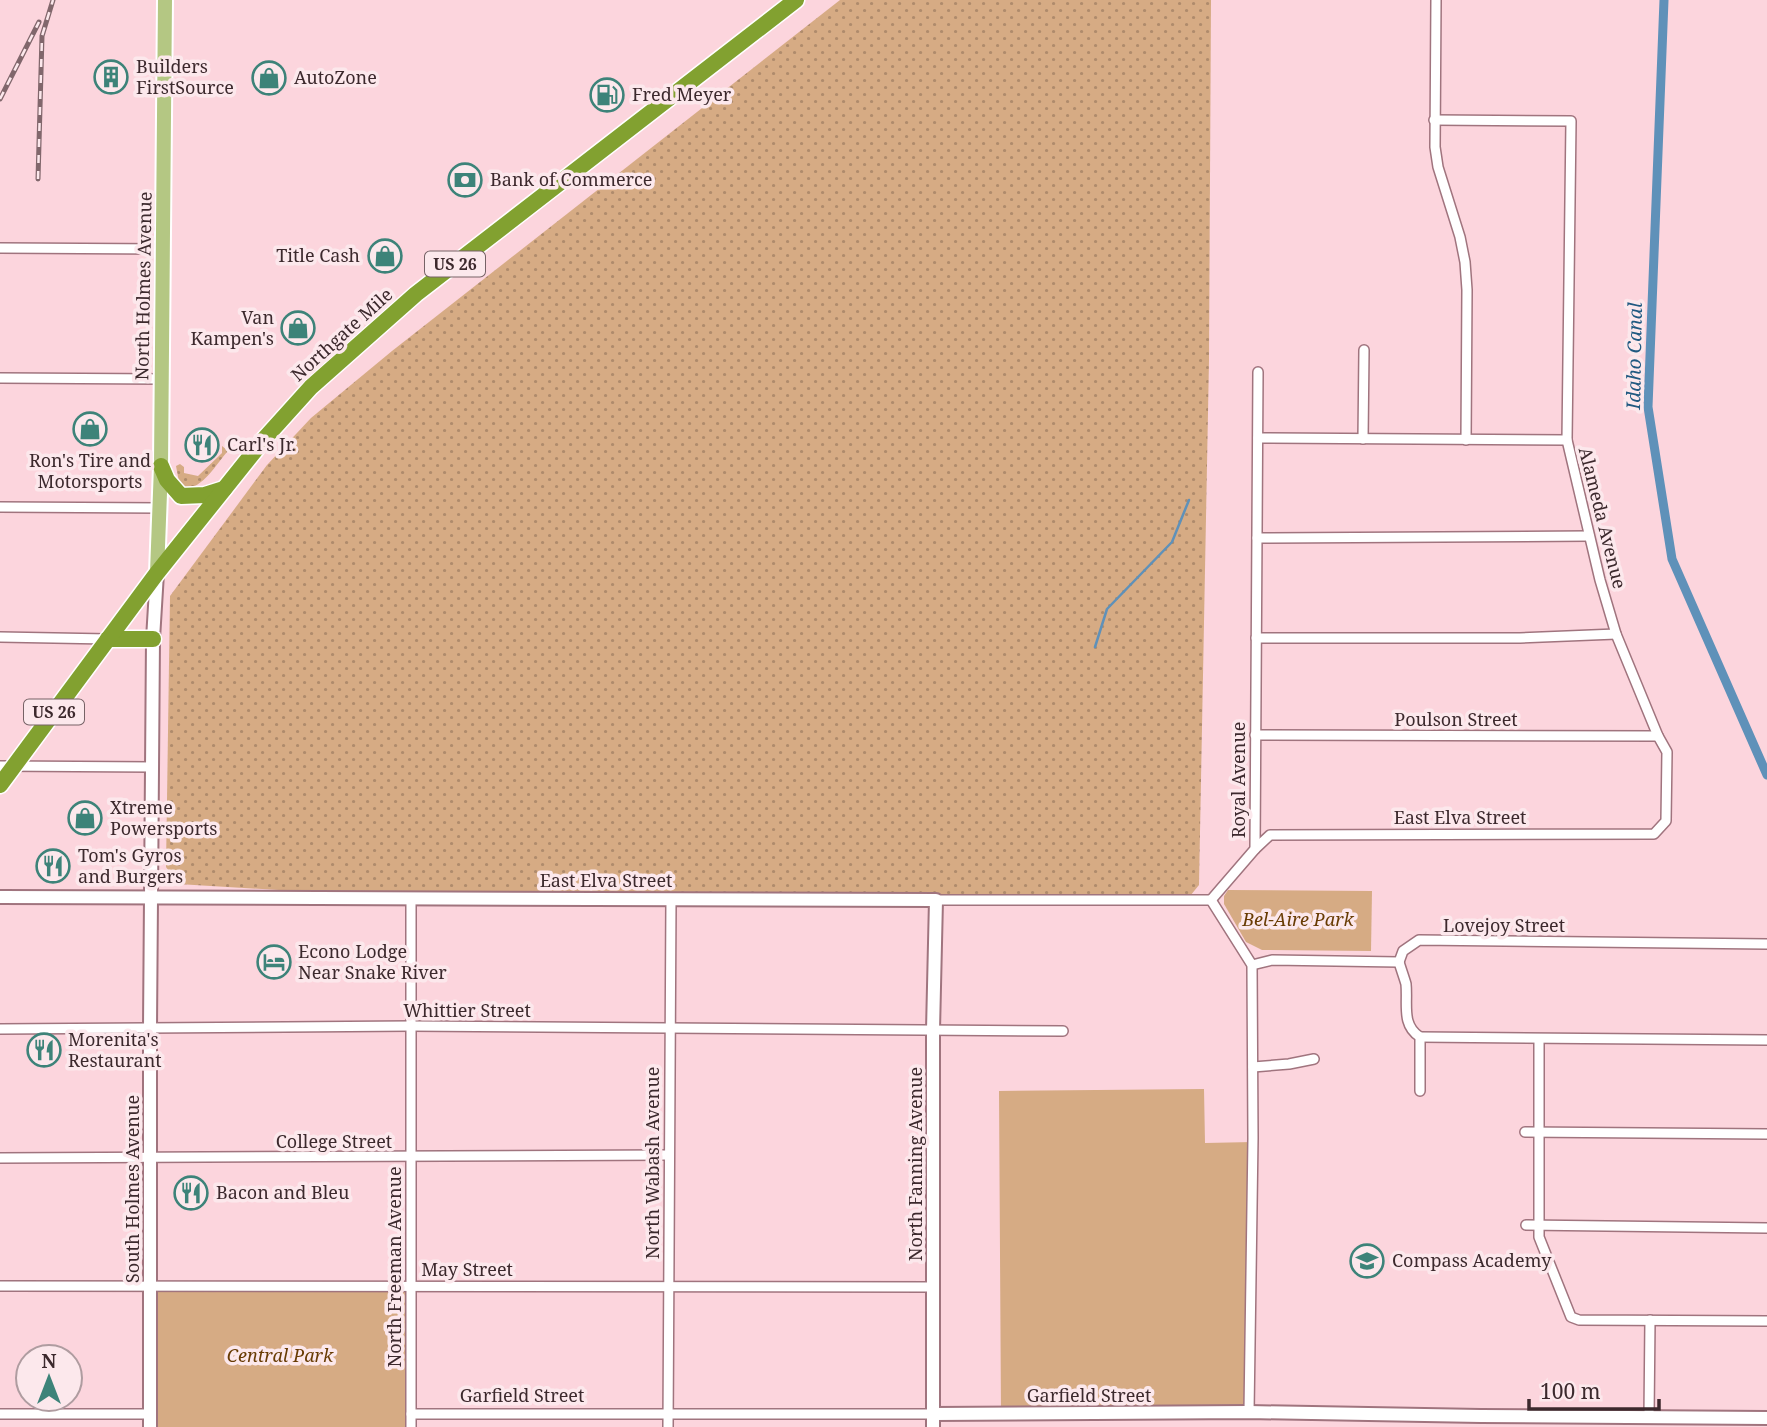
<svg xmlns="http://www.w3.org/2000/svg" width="1767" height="1427" font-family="'Noto Serif',serif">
<defs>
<pattern id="grass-dots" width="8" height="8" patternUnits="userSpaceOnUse" patternTransform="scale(1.75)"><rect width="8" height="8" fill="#d6ab84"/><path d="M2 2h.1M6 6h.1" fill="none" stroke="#af8b6c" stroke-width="1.8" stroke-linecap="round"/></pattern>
</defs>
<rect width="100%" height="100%" fill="#fcd5dd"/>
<g fill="url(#grass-dots)">
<path d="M840 0H1211L1209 360 1199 885 1186 901 411 898 178 884 166 867 170 596 267 465 311 418 392 351Z"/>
<path d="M222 446 228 451C216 464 204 488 184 489L179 482 176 466 180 464 184 467V473L198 476 222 453Z"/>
</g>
<g fill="#d6ab84">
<path d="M1228 890 1372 891 1371 951 1262 950 1246 942 1224 904V896Z"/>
<path d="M1204 1089 1205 1143 1253 1142 1249 1412 1001 1414 999 1091Z"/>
<path d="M410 1285V1427H150L149 1286Z"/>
</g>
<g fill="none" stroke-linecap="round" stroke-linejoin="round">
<path stroke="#5f91b9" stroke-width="2.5" d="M1095 647 1107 609 1172 542 1189 500"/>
<path stroke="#5f91b9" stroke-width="9" d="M1664 0 1648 407 1672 559 1767 775"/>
<defs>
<g id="street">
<path d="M1436 0 1435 147 1438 167 1460 237 1465 262 1467 290 1466 440"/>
<path d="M0 248 164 249"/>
<path d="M0 378 162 379"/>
<path d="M1258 438 1567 440"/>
<path d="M1363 439 1364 350"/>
<path d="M0 507 160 508"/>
<path d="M1257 538 1589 536"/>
<path d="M0 637 108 639"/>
<path d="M1256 638H1520L1616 634"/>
<path d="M1255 735 1658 736"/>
<path d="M0 766 153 767"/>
<path d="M1255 849 1270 835 1654 834 1666 821 1667 752 1658 736 1616 634 1600 580 1567 440 1571 121 1434 120"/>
<path d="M936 900H1211"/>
<path d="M1211 900 1255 849 1258 372"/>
<path d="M1211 900 1252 965 1253 1138 1249 1412"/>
<path d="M1399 962 1403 951 1419 940 1767 944"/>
<path d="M1399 962C1401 969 1404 977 1406 984 1408 1004 1401 1025 1420 1037V1091"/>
<path d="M1252 965 1272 960 1399 962"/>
<path d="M0 1029 411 1026 1063 1031"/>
<path d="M1420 1037 1767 1040"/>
<path d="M1539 1039V1237L1571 1317 1579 1320 1767 1321"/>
<path d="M1253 1067 1289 1064 1314 1059"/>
<path d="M1525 1132 1767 1134"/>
<path d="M0 1158 669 1155"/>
<path d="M1526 1225 1767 1228"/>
<path d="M0 1286 933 1287"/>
<path d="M0 1414H150"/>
<path d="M411 1414H933"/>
<path d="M1649 1416 1650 1320"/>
<path d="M411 1427V898"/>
<path d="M668 1427 671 899"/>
</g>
<g id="secondary">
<path d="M0 897 936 900 933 1030V1427"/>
<path d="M933 1414 1249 1412 1481 1416 1767 1418"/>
<path d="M150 1427V1028L153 639 157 573"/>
</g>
<path id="primary" d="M157 573 161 466 165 0"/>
<g id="highway">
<path d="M161 466 167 480 181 496 205 495 224 489"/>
<path d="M108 639H153"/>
<path d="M0 785 157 573 265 438 311 387 416 294 796 0"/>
</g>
</defs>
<use href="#street" stroke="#a0747e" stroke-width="12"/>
<use href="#secondary" stroke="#a0747e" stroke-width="16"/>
<use href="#primary" stroke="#fff" stroke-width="18"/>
<use href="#highway" stroke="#fff" stroke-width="19"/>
<use href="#street" stroke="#fff" stroke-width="9"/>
<use href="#secondary" stroke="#fff" stroke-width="12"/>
<use href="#primary" stroke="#b4c783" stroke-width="14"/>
<use href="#highway" stroke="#82a130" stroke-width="16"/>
<defs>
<g id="rail">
<path d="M0 99 39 22"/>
<path d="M38 179 42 36 53 0"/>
</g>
</defs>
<use href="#rail" stroke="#81676c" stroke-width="5"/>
<use href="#rail" stroke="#fce8ec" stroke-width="2.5" stroke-dasharray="8" stroke-linecap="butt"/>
</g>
<defs>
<symbol id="building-ring" viewBox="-11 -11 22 22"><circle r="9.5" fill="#fce8ec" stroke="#3d8379" stroke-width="1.5"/><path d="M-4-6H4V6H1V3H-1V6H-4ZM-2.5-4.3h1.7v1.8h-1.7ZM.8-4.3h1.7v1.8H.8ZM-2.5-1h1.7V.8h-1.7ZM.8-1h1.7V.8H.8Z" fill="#3d8379"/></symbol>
<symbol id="shop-ring" viewBox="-11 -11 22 22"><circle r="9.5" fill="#fce8ec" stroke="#3d8379" stroke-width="1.5"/><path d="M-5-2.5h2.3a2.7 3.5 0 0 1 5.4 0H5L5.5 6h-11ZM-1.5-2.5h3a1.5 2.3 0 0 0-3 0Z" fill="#3d8379"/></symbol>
<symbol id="fuel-ring" viewBox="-11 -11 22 22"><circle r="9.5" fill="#fce8ec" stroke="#3d8379" stroke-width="1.5"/><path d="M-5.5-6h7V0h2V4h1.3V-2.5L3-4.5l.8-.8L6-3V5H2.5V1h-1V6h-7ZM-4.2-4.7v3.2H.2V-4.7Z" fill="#3d8379"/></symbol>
<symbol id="bank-ring" viewBox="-11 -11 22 22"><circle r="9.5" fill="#fce8ec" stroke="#3d8379" stroke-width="1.5"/><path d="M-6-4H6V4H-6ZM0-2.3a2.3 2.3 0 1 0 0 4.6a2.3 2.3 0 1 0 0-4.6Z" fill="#3d8379"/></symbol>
<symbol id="restaurant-ring" viewBox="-11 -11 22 22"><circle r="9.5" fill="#fce8ec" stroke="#3d8379" stroke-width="1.5"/><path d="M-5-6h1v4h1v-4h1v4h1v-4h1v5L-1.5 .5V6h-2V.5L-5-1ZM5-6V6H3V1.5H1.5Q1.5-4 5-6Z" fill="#3d8379"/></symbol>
<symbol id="hotel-ring" viewBox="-11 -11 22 22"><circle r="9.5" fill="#fce8ec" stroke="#3d8379" stroke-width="1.5"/><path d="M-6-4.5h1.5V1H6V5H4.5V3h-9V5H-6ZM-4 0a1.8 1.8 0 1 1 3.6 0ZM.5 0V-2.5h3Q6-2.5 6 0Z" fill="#3d8379"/></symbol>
<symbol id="school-ring" viewBox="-11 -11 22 22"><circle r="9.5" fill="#fce8ec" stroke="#3d8379" stroke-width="1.5"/><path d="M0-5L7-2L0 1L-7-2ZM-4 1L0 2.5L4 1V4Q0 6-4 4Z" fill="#3d8379"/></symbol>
</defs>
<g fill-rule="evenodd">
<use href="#building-ring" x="92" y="58" width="38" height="38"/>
<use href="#shop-ring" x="250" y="59" width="38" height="38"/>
<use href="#fuel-ring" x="588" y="76" width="38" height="38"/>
<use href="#bank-ring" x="446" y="161" width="38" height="38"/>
<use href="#shop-ring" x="366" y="237" width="38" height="38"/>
<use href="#shop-ring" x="279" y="309" width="38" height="38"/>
<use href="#shop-ring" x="71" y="410" width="38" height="38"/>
<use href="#restaurant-ring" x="183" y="426" width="38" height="38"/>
<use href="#shop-ring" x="66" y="799" width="38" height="38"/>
<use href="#restaurant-ring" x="34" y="847" width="38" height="38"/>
<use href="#hotel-ring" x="255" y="943" width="38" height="38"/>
<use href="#restaurant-ring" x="25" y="1031" width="38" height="38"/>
<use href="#restaurant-ring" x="172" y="1174" width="38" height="38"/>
<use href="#school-ring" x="1348" y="1242" width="38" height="38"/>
</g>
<g text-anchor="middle" stroke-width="7" stroke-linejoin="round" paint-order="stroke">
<g fill="#fce8ec" stroke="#766266" stroke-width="2">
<rect x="425" y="251.5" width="60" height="25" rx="5"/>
<rect x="24" y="699.5" width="60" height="25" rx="5"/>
</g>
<g font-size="16" font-weight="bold" fill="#3c292d">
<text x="455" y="270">US 26</text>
<text x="54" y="718">US 26</text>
</g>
<g font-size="18" fill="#3c292d" stroke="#fce8ec" text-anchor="start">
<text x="136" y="73">Builders<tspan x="136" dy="21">FirstSource</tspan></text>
<text x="294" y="84">AutoZone</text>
<text x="632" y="101">Fred Meyer</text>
<text x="490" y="186">Bank of Commerce</text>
<text x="360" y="262" text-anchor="end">Title Cash</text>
<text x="274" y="324" text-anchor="end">Van<tspan x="274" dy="21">Kampen's</tspan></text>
<text x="227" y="451">Carl's Jr.</text>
<text x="90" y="467" text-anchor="middle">Ron's Tire and<tspan x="90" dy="21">Motorsports</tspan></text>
<text x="110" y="814">Xtreme<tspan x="110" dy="21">Powersports</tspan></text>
<text x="78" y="862">Tom's Gyros<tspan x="78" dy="21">and Burgers</tspan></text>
<text x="298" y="958">Econo Lodge<tspan x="298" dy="21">Near Snake River</tspan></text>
<text x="68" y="1046">Morenita's<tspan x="68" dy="21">Restaurant</tspan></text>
<text x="216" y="1199">Bacon and Bleu</text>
<text x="1392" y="1267">Compass Academy</text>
</g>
<g font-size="18" fill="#3c292d" stroke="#fce8ec">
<text transform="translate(144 286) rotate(-89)" y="6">North Holmes Avenue</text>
<text transform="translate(342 335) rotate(-42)" y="6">Northgate Mile</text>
<text transform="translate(1602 518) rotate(76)" y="6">Alameda Avenue</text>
<text x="1456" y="726">Poulson Street</text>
<text transform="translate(1239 780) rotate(-90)" y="6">Royal Avenue</text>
<text x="1460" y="824">East Elva Street</text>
<text x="606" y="887">East Elva Street</text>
<text x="1504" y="932">Lovejoy Street</text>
<text x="467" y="1017">Whittier Street</text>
<text x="334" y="1148">College Street</text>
<text transform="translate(653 1163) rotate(-90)" y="6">North Wabash Avenue</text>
<text transform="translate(916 1164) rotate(-90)" y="6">North Fanning Avenue</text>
<text transform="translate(133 1189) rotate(-90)" y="6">South Holmes Avenue</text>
<text transform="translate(395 1267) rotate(-90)" y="6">North Freeman Avenue</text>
<text x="467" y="1276">May Street</text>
<text x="522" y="1402">Garfield Street</text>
<text x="1089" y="1402">Garfield Street</text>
</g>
<g font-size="18" font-style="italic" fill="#683b03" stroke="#fce8ec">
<text x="1298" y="926">Bel-Aire Park</text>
<text x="280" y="1362">Central Park</text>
</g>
<g font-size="19" font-style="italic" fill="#205981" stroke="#fce8ec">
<text transform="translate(1634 356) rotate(-89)" y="7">Idaho Canal</text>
</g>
</g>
<g transform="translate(49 1378)"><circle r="33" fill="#fce8ec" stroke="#af9ca0" stroke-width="2"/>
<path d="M0-5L12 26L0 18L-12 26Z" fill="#3d8379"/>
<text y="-10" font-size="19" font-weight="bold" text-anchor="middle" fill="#3c292d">N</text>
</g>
<path d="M1529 1399v10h130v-10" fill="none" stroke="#3c292d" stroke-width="3.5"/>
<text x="1540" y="1399" font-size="21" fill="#3c292d" stroke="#fce8ec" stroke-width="5" paint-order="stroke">100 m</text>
</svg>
